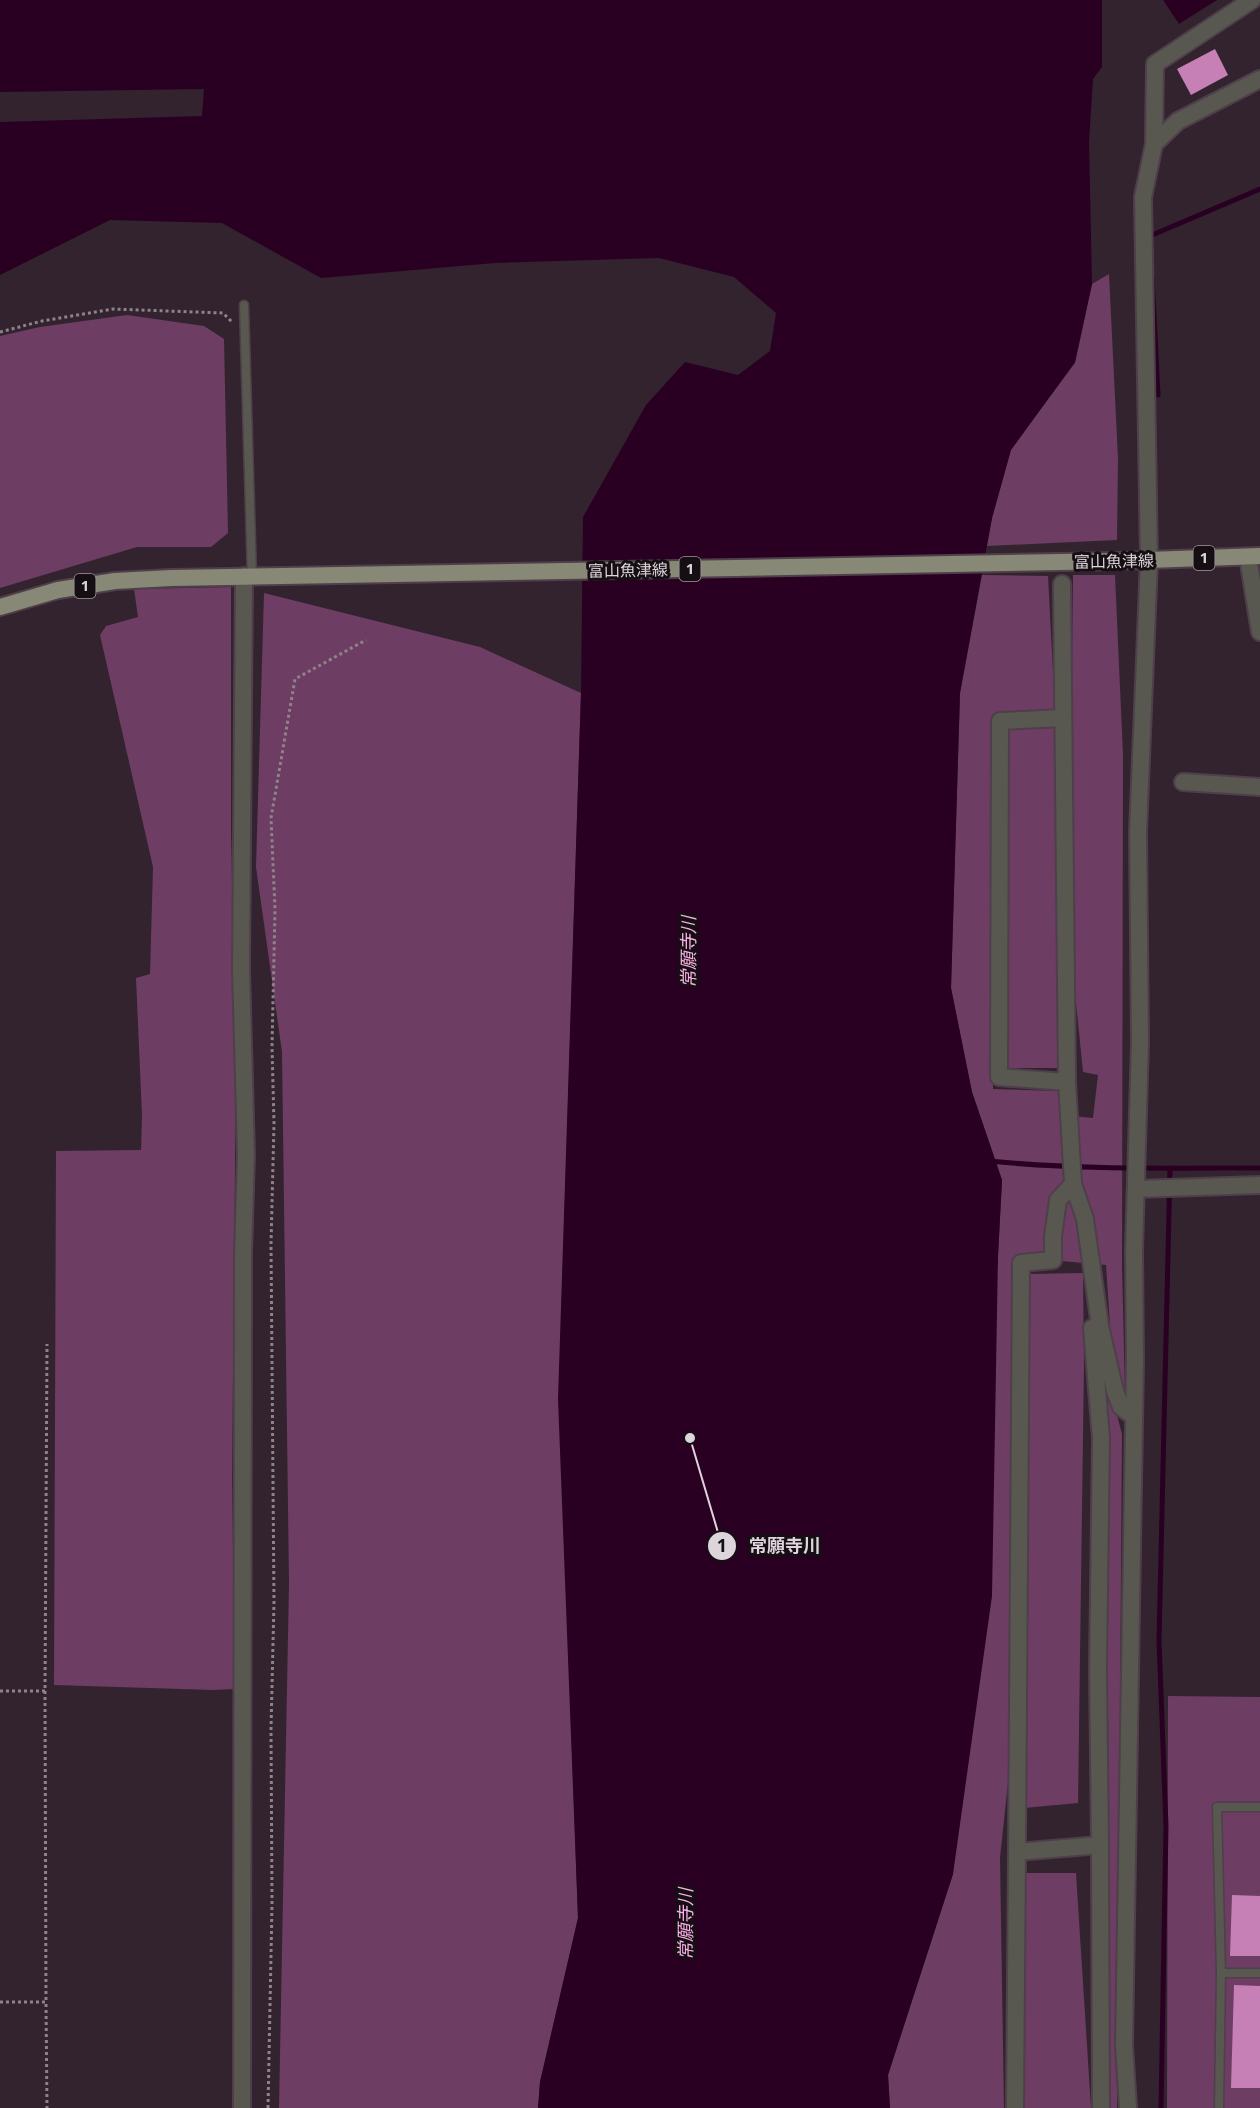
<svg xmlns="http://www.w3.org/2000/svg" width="1260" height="2108" font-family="'Noto Sans','Noto Sans JP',sans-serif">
<rect width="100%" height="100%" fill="#32232e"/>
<g fill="#6e3d63">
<path d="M1109 274 1118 459 1117 540 987 546 992 518 1011 449 1075 363 1092 284Z"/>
<path d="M127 315 204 326 224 339 228 533 211 547H137L0 588V336L40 327Z"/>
<path d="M982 575 1048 576 1055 710 992 716 993 1089 1060 1091 1062 1115 1093 1118 1098 1075 1083 1072 1073 973 1070 848 1073 575H1115L1123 755 1122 1266 1125 1393 1111 1340 1106 1265 1016 1257 1009 1773 1000 1858 1004 2108H890L888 2075 953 1874 998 1256 1002 1180 972 1092 951 988 960 693Z"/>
<path d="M231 587V832L236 1064 232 1479 235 1689 213 1690 54 1685 56 1151 141 1150 142 1116 136 978 150 974 153 867 100 635 106 626 138 617 134 589Z"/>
<path d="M264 593 480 647 581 693 559 1388 578 1918 540 2082 538 2108H279L289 1583 282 1052 256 867Z"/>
<path d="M1058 726 1057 1068H1004L1005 729Z"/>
<path d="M1083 1273 1084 1364 1078 1803 1024 1808 1029 1274Z"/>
<path d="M1101 1355 1122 1434 1117 2108H1107L1104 1724 1107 1655Z"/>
<path d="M1168 1696 1260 1697V2108H1167Z"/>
<path d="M1023 1873H1076L1091 2108H1023Z"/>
</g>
<g fill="#290022">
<path d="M0 0H1102V67L1093 79 1089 142 1092 284 1075 362 1011 450 992 518 960 693 951 988 972 1092 1002 1180 998 1256 992 1596 953 1874 888 2075 890 2108H538L540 2082 578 1918 558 1399 581 693 583 517 646 405 685 362 738 375 770 351 776 313 734 277 659 258 495 263 321 278 222 223 110 220 0 275Z"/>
<path d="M1163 0H1217L1179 24Z"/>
</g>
<path fill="#32232e" d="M204 89 202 116 0 122V92Z"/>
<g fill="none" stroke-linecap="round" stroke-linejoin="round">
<g stroke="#290022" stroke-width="5">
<path d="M1151 241 1150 236 1260 189"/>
<path d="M1152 277 1158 395"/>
<path d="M989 1161C1079 1170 1170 1168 1260 1168"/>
<path d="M1161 2108 1166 1826 1159 1640 1170 1168"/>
</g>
</g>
<g fill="#c680b6">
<path d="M1215 49 1228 75 1191 95 1177 69Z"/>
<path d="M1232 1895 1260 1896V1956H1230Z"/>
<path d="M1234 1985 1260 1986V2088H1231Z"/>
</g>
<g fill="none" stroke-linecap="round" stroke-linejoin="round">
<defs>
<g id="service">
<path d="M244 305 252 576"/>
<path d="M1221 1973 1217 1807H1260"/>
<path d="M1219 2108 1221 1973H1260"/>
</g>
<g id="minor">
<path d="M1154 144 1155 64 1252 0"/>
<path d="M1248 557 1260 632"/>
<path d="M1062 584 1067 1082 999 1077 1000 721 1063 718"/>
<path d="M1183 782 1260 787"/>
<path d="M1067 1082 1073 1184 1058 1200 1053 1237V1260L1021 1263 1017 1852 1100 1845 1098 1668 1101 1438 1092 1328 1100 1326 1115 1391 1121 1407 1134 1417"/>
<path d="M1073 1184 1085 1219 1100 1326"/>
<path d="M1136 1189 1260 1185"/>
<path d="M1100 1845 1101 2108"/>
<path d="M242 2108 243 1254 246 1155 241 969 244 576"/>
<path d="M1015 2108 1017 1852"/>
<path d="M1128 2108 1124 2045 1135 1360 1134 1250 1140 1042 1138 832 1149 560"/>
</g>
<path id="tertiary" d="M1149 560 1143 197 1154 144 1178 121 1260 79"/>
<path id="primary" d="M0 607 58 590 115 581 171 578 1120 561 1260 556"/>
</defs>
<use href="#service" stroke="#4e3f4a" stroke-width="11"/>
<use href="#minor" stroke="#4e3f4a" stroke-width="20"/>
<use href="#tertiary" stroke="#4e3f4a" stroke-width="20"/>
<use href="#primary" stroke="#4e3f4a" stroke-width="20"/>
<g stroke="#8e828b" stroke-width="3" stroke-dasharray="3 3" stroke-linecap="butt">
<path d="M0 332 42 321 113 309 223 313 232 322"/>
<path d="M0 1691H45L47 1344"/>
<path d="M45 1691 46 2002"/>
<path d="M0 2002H46L47 2108"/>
<path d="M268 2108 272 1904 271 1729 274 1602 271 1244 274 1124 272 1047 275 909 271 818 295 679 366 640"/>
</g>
<use href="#service" stroke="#585850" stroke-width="8"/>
<use href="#minor" stroke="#585850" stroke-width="16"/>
<use href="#tertiary" stroke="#585850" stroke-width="16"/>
<use href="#primary" stroke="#878876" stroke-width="16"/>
</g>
<g text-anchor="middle" stroke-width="6" stroke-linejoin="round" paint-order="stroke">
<g fill="#150f14" stroke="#a2999f" stroke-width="1.5">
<rect x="1193.5" y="546" width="21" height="24" rx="4.5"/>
<rect x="679.5" y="557" width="21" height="24" rx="4.5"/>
<rect x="74.5" y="574" width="21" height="24" rx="4.5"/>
</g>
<g font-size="15" font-weight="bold" fill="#ded4db">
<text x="1204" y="563">1</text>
<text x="690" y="574">1</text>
<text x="85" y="591">1</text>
</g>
<g font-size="16" fill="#ded4db" stroke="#150f14">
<text transform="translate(1114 561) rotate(-1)" y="6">富山魚津線</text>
<text transform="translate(628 570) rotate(-1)" y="6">富山魚津線</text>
</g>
<g font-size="18" font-style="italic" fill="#f9aee6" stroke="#150f14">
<text transform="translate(689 952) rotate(-90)" y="6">常願寺川</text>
<text transform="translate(686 1924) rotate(-90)" y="6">常願寺川</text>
</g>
</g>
<path fill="none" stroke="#ded4db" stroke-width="2" d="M690 1438L722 1546"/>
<g fill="#ded4db" stroke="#150f14" stroke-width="2">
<circle cx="690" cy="1438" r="6"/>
<circle cx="722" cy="1546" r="15"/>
</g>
<g font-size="18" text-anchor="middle" font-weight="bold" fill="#111">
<text x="722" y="1552">1</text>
</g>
<g font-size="18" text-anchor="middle" font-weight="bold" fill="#ded4db" stroke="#150f14" stroke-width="6" stroke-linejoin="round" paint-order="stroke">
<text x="785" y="1552">常願寺川</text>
</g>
</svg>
